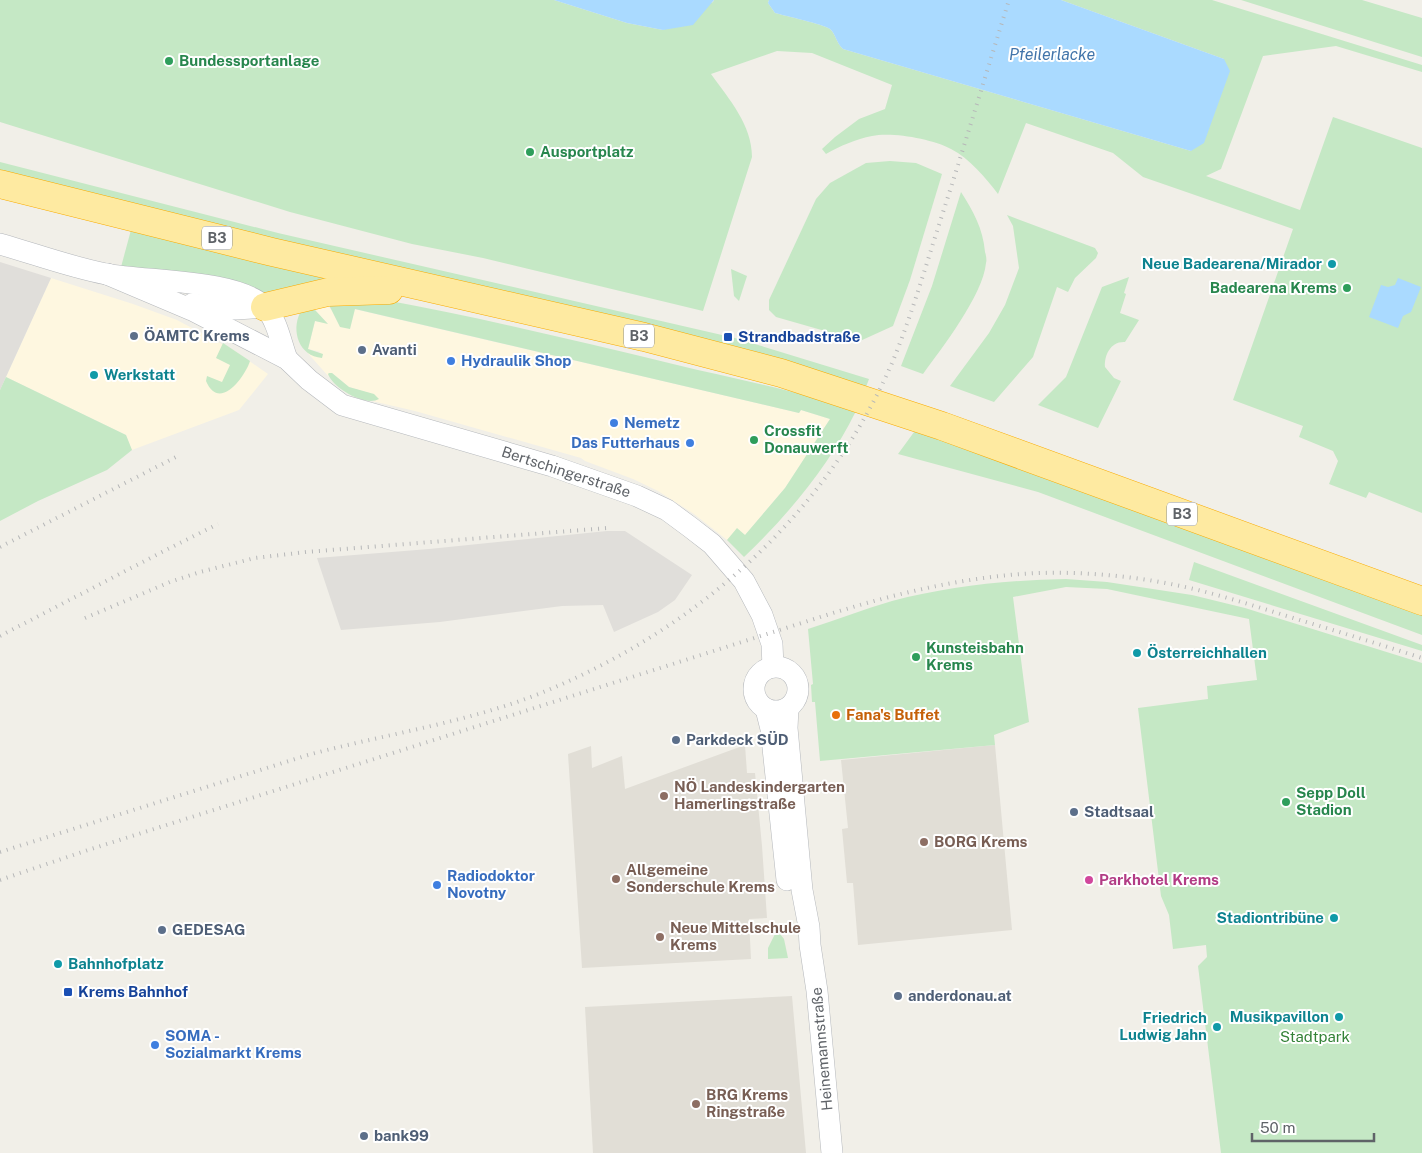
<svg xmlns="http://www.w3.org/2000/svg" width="1422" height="1153" font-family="'Public Sans',sans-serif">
<rect width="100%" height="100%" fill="#f1efe8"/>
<g fill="#fef7e0">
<path d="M51 278 133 304 177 320 235 351 268 374 239 410 132 450 126 435 6 377Z"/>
<path d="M329 300V307L335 314 354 309 799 413 801 410 830 419 785 488 745 535 737 529 727 540 694 514 658 491 633 479 585 461 581 458 415 411 372 401 377 400 369 393 349 387 332 373 328 374 329 377 305 350 311 355 321 352 308 349 315 321 327 323 315 310 310 308Z"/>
</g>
<g fill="#e0deda">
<path d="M0 262 51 278 0 390Z"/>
<path d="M607 531H625L692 575 675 600 658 612 614 632 603 605 562 606 440 622 341 630 317 558 429 549Z"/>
</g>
<g fill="#e1ded6">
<path d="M745 745 747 773H755L762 846 767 918 749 919 751 959 582 968 568 754 591 746 592 768 622 756 625 789Z"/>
<path d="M995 745 1012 930 858 945 853 883H847L842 829 848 828 841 760Z"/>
<path d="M792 996 806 1153H593L585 1007Z"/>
</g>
<g fill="#c5e8c5">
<path d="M0 0H554L627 23 663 30 713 2 714 0H769L768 3 775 13C785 16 823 24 830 29 836 34 836 43 843 49L1191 151 1224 59 1061 0H1212L1422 65V72L1336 46 1263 56 1221 169 1206 176 1300 210 1333 117 1422 148V513L1369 492 1366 498 1329 484 1338 461 1333 451 1299 437 1303 426 1233 400 1293 229 1143 177 1113 153 1026 123 998 194C985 177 970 159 951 149 932 139 893 132 872 136 856 139 840 146 826 154L822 149 835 137 859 119 885 109 892 85 812 53 777 51 711 74C729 99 752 125 752 157L703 311 483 258 412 244 290 212 0 122Z"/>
<path d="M1241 0H1362L1422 18V57Z"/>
<path d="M890 161 916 163 942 174 910 280 893 326 860 341 776 317 769 310V300L816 199 830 183 866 163Z"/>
<path d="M0 162 278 233 735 338 869 379 866 387 30 179 0 170Z"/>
<path d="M961 192C973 211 983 228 985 252 986 255 987 260 986 263 983 295 942 348 923 374L901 366 932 286Z"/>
<path d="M1007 215 1095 248 1098 253 1096 258 1075 278 1068 292 1057 287 1033 357 994 402 950 386 989 333 1005 305 1019 268 1013 226Z"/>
<path d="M131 230 342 281 271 296 121 267Z"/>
<path d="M731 269 747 276 739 301 734 296Z"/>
<path d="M1129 277 1124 293 1126 294 1120 313 1139 320 1125 342C1111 341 1104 355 1105 367L1114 378 1121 381 1098 428 1038 405 1066 377 1102 287Z"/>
<path d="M385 300C482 318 578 341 673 364 734 379 797 390 856 411 829 466 788 515 744 557L727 540 737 528 745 535 785 488 830 419 801 410 799 413 355 309 350 329 340 327 328 303Z"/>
<path d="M310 308 315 310 328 324 315 321 308 349 323 354 322 358C299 356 291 331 300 313Z"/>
<path d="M223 343 250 361C245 377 219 412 206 381L207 376 222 382 230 365 216 358Z"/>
<path d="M329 373H332L349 387 374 394 379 399C365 407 333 388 328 374Z"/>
<path d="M6 377 126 435 132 450 107 470 38 501 0 521V390Z"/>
<path d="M917 428 1422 612V635L1038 492 898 454Z"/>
<path d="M1194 562 1422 645V651L1189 580Z"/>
<path d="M1066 579 1107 582 1192 595 1245 608 1422 663V1153H1221L1198 966 1207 957 1206 945 1173 949 1169 915 1161 896 1138 708 1208 699 1207 686 1257 680 1249 619 1107 589 1066 587 1013 597 1029 722 994 735 995 745 820 761 815 702H812L811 685 813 684 808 629C836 620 864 609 892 601 949 586 1007 580 1066 579Z"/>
<path d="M777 930 784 939 788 958 768 959V948Z"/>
</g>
<g fill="#aadaff">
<path d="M554 0H714L693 25 663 30 627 23Z"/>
<path d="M769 0H1061L1224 59 1230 71 1204 143 1191 151 843 49C836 43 836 34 830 29 823 24 785 16 775 13L768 3Z"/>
<path d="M1398 278 1421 287 1411 312 1403 316 1398 328 1369 317 1381 285 1388 287 1395 285Z"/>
</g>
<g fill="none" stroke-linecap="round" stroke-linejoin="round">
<defs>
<g id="tertiary">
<path d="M0 244C35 254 70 267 106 274 146 282 237 279 265 307 277 320 281 343 287 359"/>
<path d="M107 274 192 310 287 359 309 380 342 405 552 466 637 496 667 510 690 527 712 544 744 581 762 615 772 644 773 667"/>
<path d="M192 304 236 309 265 307"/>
<circle cx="776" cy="689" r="22"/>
<path d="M788 708 787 728 802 890 809 927 810 945 817 991 832 1153"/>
<path d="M766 709 771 729 787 880"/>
</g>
<g id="trunk">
<path d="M0 184 272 252 644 337 781 373 942 426 1422 601"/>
<path d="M265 307 328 292 389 290"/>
</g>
</defs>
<use href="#tertiary" stroke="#b5b8bc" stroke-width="22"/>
<use href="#trunk" stroke="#f9ab00" stroke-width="29"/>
<use href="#tertiary" stroke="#fff" stroke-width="21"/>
<use href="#trunk" stroke="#feeaa1" stroke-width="28"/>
<g stroke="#b6b7b8" stroke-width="4" stroke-dasharray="1 6" stroke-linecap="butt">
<path d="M0 547 178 456"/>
<path d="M85 618 170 582 200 572 255 558 306 552 607 528"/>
<path d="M0 636 162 552 218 524"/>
<path d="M0 852 308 755C385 734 466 723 541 693 694 631 825 517 892 363 910 320 923 275 937 231 962 154 985 77 1009 0"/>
<path d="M0 880 88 850 833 613C895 594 956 579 1021 574 1078 570 1139 576 1194 589 1231 598 1267 610 1303 621 1343 633 1382 645 1422 658"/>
</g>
</g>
<g fill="#2e9e5b" stroke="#fff" stroke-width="2">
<circle cx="169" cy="61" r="5"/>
<circle cx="530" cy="152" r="5"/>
<circle cx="1347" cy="288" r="5"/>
<circle cx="754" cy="440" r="5"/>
<circle cx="916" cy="657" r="5"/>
<circle cx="1286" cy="802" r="5"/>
</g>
<g fill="#0f9aa8" stroke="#fff" stroke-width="2">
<circle cx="1332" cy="264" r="5"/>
<circle cx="94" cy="375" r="5"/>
<circle cx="1137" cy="653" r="5"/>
<circle cx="1334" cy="918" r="5"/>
<circle cx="58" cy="964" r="5"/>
<circle cx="1339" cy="1017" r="5"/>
<circle cx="1217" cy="1027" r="5"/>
</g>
<g fill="#5c6f8a" stroke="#fff" stroke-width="2">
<circle cx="134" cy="336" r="5"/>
<circle cx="362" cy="350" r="5"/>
<circle cx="676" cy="740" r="5"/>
<circle cx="1074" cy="812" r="5"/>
<circle cx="162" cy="930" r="5"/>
<circle cx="898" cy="996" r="5"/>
<circle cx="364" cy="1136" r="5"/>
</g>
<g fill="#1a4fb4" stroke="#fff" stroke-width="2">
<rect x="723" y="332" width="10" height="10" rx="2.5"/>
<rect x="63" y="987" width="10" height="10" rx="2.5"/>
</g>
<g fill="#3f7fe0" stroke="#fff" stroke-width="2">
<circle cx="451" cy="361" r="5"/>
<circle cx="614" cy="423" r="5"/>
<circle cx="690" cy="443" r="5"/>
<circle cx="437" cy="885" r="5"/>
<circle cx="155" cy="1045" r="5"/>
</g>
<circle fill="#e8710a" stroke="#fff" stroke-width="2" cx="836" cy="715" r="5"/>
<g fill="#8d6e63" stroke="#fff" stroke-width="2">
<circle cx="664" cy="796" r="5"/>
<circle cx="924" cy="842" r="5"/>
<circle cx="616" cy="879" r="5"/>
<circle cx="660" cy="937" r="5"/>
<circle cx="696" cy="1104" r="5"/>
</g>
<circle fill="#d1479c" stroke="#fff" stroke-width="2" cx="1089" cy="880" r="5"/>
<g text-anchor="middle" stroke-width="4" stroke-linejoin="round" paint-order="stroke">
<g fill="#fff" stroke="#8f9295" stroke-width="1">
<rect x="202" y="226.5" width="30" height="23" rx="4"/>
<rect x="624" y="324.5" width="30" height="23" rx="4"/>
<rect x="1167" y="502.5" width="30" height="23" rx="4"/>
</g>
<g font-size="14" font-weight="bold" fill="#5f6368">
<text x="217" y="243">B3</text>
<text x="639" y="341">B3</text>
<text x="1182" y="519">B3</text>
</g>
<g font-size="15" font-weight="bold" fill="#27864d" stroke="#fff" text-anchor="start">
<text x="179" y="66">Bundessportanlage</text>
<text x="540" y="157">Ausportplatz</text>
<text x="1337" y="293" text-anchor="end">Badearena Krems</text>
<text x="764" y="436">Crossfit<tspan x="764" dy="17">Donauwerft</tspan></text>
<text x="926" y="653">Kunsteisbahn<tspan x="926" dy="17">Krems</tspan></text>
<text x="1296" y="798">Sepp Doll<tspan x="1296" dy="17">Stadion</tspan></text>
</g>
<g font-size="15" font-weight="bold" fill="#0d838f" stroke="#fff" text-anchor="end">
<text x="1322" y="269">Neue Badearena/Mirador</text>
<text x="104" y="380" text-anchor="start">Werkstatt</text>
<text x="1147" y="658" text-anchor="start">Österreichhallen</text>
<text x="1324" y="923">Stadiontribüne</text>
<text x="68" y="969" text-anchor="start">Bahnhofplatz</text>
<text x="1329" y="1022">Musikpavillon</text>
<text x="1207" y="1023">Friedrich<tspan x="1207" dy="17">Ludwig Jahn</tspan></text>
</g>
<g font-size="15" font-weight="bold" fill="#4e5e75" stroke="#fff" text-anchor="start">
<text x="144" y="341">ÖAMTC Krems</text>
<text x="372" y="355">Avanti</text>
<text x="686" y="745">Parkdeck SÜD</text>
<text x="1084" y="817">Stadtsaal</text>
<text x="172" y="935">GEDESAG</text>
<text x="908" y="1001">anderdonau.at</text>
<text x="374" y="1141">bank99</text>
</g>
<g font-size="15" font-weight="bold" fill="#164399" stroke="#fff" text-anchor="start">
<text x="738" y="342">Strandbadstraße</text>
<text x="78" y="997">Krems Bahnhof</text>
</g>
<g font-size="15" font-weight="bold" fill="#366cbe" stroke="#fff" text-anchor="start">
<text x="461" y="366">Hydraulik Shop</text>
<text x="624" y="428">Nemetz</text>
<text x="680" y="448" text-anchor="end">Das Futterhaus</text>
<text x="447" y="881">Radiodoktor<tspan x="447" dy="17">Novotny</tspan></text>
<text x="165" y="1041">SOMA -<tspan x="165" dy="17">Sozialmarkt Krems</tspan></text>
</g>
<g font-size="15" fill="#5f6368" stroke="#fff">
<text transform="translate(566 472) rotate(18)" y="5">Bertschingerstraße</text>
<text transform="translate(822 1049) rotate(-95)" y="5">Heinemannstraße</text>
</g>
<g font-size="15" font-weight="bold" fill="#c56008" stroke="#fff" text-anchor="start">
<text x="846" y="720">Fana's Buffet</text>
</g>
<g font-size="15" font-weight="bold" fill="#785e54" stroke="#fff" text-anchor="start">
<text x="674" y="792">NÖ Landeskindergarten<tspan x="674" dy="17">Hamerlingstraße</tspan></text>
<text x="934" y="847">BORG Krems</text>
<text x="626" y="875">Allgemeine<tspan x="626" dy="17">Sonderschule Krems</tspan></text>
<text x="670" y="933">Neue Mittelschule<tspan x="670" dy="17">Krems</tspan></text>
<text x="706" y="1100">BRG Krems<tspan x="706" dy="17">Ringstraße</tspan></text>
</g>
<g font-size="15" font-weight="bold" fill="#b23c85" stroke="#fff" text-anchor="start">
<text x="1099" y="885">Parkhotel Krems</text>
</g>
<g font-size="15" fill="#348238" stroke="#fff">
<text x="1315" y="1042">Stadtpark</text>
</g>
<g font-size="16" font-style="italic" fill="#4174aa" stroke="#fff">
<text x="1052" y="60">Pfeilerlacke</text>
</g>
</g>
<path d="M1252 1133v8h122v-8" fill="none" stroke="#5f6368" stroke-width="2.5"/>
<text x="1260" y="1133" font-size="15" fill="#5f6368" stroke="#ffffff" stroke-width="4" paint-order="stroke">50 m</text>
</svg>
